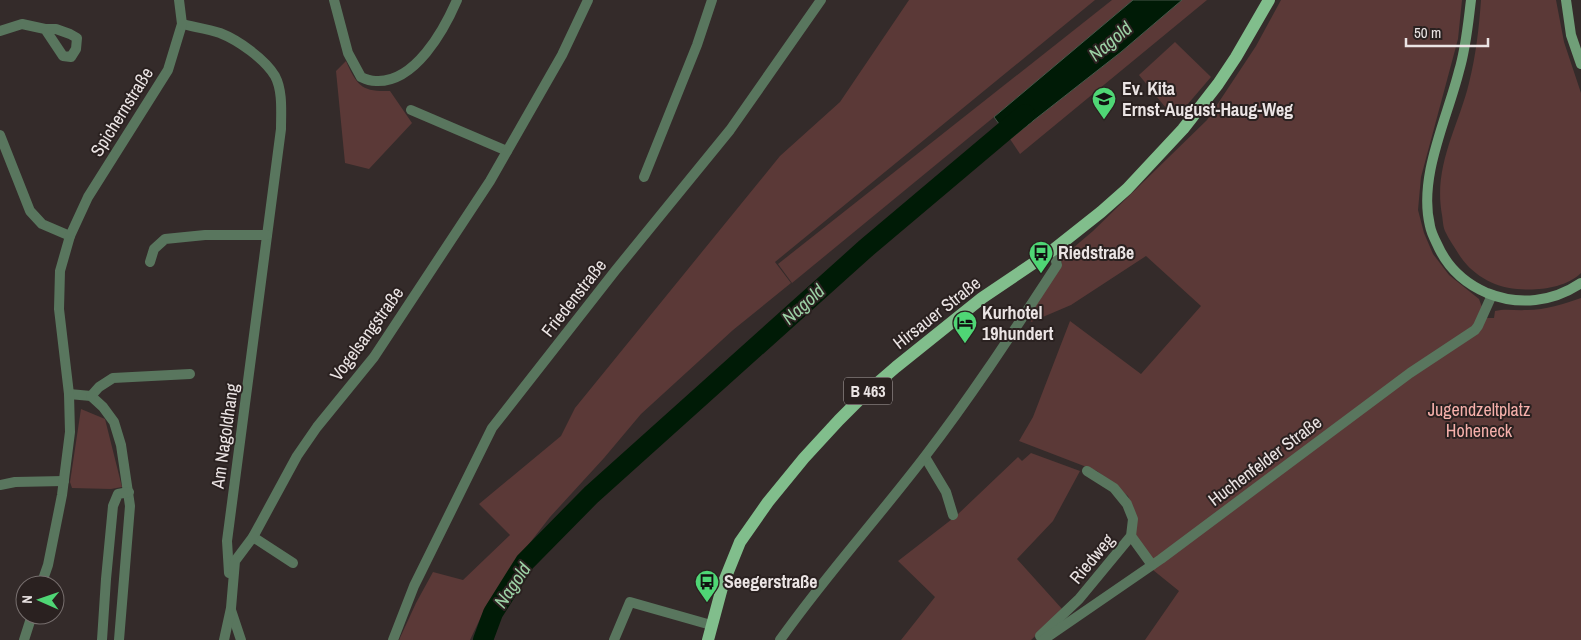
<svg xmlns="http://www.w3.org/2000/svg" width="1581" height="640" font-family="'Archivo Narrow',sans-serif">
<rect width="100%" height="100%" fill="#342b2a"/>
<g fill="#5b3937">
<path d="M909 0H1095L775 262 791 283 733 330 641 414 604 458 550 517 518 558 487 604 470 640H399L416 603 433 572 463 580 510 535 479 504 561 436 575 408 780 156 840 102Z"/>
<path d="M1112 0H1133L994 117 792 283 778 264Z"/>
<path d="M1182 0H1207L1020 154 1010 139 1121 52Z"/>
<path d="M1281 0H1462L1458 39 1421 177 1418 210 1424 233 1433 254 1449 275 1479 299 1486 318H1494L1495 311C1506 308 1516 311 1527 310 1546 310 1563 304 1581 298V640H1145L1179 591 1153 570 1135 535 1136 518 1128 496 1097 471 1019 441 1033 417 1070 321 1141 374 1201 306 1146 256 1071 305 1031 322 1029 316 1062 264 1060 259 1093 231 1207 120 1256 46Z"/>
<path d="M1481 0H1556L1564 42 1581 93V273C1566 288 1537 291 1517 289 1492 287 1470 273 1458 253 1454 246 1449 240 1446 233 1443 228 1443 221 1442 215 1433 166 1458 128 1469 83 1476 55 1479 28 1481 0Z"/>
<path d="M1175 42 1211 77 1175 119 1139 75Z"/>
<path d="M346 61C357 86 362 92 390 91L412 123 369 169 345 163 336 71Z"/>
<path d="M81 409 105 419 122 487 111 489 72 488 70 482Z"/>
<path d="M1031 453 1080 471 1053 521 1017 559 1063 610 1031 640H901L935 597 898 561 956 516 1018 457 1022 461Z"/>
</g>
<path fill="#001b06" stroke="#465749" d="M1133 0H1182L1121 52 1010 139 994 117Z"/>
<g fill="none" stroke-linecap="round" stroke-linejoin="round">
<path stroke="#001b06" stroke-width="20" d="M483 640 493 613 525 562 591 495 865 249 1025 114"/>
<g stroke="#59765e" stroke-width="10">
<path d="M334 0 348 53 361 77C365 79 371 81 376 81 415 83 444 30 457 0"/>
<path d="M182 24C194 27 208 29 220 33 238 40 265 59 275 76 283 91 281 112 281 129L227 541 229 573"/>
<path d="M0 31 22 24 45 29H56L70 34 77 38 76 49 71 57 63 56 45 29"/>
<path d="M411 110 507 151"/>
<path d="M0 135 30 211 42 224 70 236"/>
<path d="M644 177 697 45 712 0"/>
<path d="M150 262 154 249 165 239 205 235H267"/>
<path d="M69 394 91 396 103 407 114 422 121 445 130 506 119 640"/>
<path d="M91 396 99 387 113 378 190 374"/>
<path d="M925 457 946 492 953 515"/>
<path d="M0 485 15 482 64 481"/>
<path d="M1131 536 1152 565"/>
<path d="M253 537 293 563"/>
<path d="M41 585 48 565 62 495 70 432 69 394 59 309 60 271 70 236 88 197 168 70 182 24 179 0"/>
<path d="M231 610 241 640"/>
<path d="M1040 636 1079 599 1131 536 1133 519 1127 504 1114 488 1087 471"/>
<path d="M24 640 32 615"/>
<path d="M102 640 106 579 113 506 118 494 129 492"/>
<path d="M224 640 231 608 235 561 253 537 297 456 317 427 374 357 490 181 562 55 588 0"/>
<path d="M393 640 414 586 492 428 615 271 730 130 821 0"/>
<path d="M614 640 630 602 711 625"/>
<path d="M780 640C825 576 878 518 926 455 973 394 1015 329 1057 265L1053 250"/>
<path d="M1043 640 1161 559 1410 373 1475 330 1478 326 1492 295"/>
</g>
<g stroke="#709f78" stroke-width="10">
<path d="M1471 0C1468 24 1466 48 1459 71 1447 119 1418 177 1430 226 1431 232 1434 238 1437 244 1447 267 1464 283 1487 293 1519 306 1553 302 1581 283"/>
<path d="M1566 0 1571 35 1581 64"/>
</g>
<path stroke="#81be8c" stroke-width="12" d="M708 640 723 584 740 542 768 502 804 458 839 420 866 393 896 367 982 298 1053 250 1101 212 1127 189 1183 129 1218 84 1236 57 1269 0"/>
</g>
<defs>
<symbol id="school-pin" viewBox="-11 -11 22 30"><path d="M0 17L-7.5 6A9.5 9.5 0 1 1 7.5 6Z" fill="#4fd675" stroke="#2a2120"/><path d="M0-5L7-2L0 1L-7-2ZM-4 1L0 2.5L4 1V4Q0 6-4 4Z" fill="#111"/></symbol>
<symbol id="bus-pin" viewBox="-11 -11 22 30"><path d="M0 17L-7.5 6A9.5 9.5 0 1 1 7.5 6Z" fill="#4fd675" stroke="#2a2120"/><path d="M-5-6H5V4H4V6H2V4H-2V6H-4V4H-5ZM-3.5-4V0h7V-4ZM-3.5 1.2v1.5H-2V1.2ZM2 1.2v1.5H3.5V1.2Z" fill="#111"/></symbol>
<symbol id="hotel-pin" viewBox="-11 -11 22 30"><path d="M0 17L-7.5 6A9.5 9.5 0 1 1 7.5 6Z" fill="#4fd675" stroke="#2a2120"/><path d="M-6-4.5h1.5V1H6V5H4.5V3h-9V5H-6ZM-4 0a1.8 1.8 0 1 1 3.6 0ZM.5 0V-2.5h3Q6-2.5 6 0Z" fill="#111"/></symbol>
</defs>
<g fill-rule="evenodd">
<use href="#school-pin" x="1090" y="85" width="28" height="38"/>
<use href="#bus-pin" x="1027" y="239" width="28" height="38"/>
<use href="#hotel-pin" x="951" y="309" width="28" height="38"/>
<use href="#bus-pin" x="693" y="568" width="28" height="38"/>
</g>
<g text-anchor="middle" stroke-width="4" stroke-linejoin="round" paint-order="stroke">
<rect fill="#2a2120" stroke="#b1aaa9" stroke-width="1" x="844" y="377.5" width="48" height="27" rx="4"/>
<g font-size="16" font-weight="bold" fill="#ebe4e4">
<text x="868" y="397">B 463</text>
</g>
<g font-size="18" font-weight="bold" fill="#ebe4e4" stroke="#2a2120" text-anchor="start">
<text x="1122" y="95">Ev. Kita<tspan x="1122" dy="21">Ernst-August-Haug-Weg</tspan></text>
<text x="1058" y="259">Riedstraße</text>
<text x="982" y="319">Kurhotel<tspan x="982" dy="21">19hundert</tspan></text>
<text x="724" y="588">Seegerstraße</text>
</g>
<g font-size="18" fill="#ebe4e4" stroke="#2a2120">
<text transform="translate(122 112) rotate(-58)" y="6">Spichernstraße</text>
<text transform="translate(574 298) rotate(-52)" y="6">Friedenstraße</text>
<text transform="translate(937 313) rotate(-38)" y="6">Hirsauer Straße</text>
<text transform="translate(367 334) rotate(-54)" y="6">Vogelsangstraße</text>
<text transform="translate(225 436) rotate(-82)" y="6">Am Nagoldhang</text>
<text transform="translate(1265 461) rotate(-37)" y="6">Huchenfelder Straße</text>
<text transform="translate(1092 559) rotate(-50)" y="6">Riedweg</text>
</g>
<g font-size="18" fill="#f6b0ab" stroke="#2a2120">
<text x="1479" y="416">Jugendzeltplatz<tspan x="1479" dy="21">Hoheneck</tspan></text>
</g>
<g font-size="19" font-style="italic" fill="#9cd1a5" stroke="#2a2120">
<text transform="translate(1110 41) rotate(-40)" y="7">Nagold</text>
<text transform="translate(803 304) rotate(-42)" y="7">Nagold</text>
<text transform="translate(512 585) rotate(-56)" y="7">Nagold</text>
</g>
</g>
<g transform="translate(40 600) rotate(272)"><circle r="24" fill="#2a2120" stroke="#776f6e"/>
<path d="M0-4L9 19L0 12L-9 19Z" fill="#4fd675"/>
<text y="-8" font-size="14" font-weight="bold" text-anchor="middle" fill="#ebe4e4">N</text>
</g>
<path d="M1406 38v8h82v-8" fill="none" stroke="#ebe4e4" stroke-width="2.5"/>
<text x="1414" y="38" font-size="15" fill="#ebe4e4" stroke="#2a2120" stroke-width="4" paint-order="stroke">50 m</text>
</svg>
